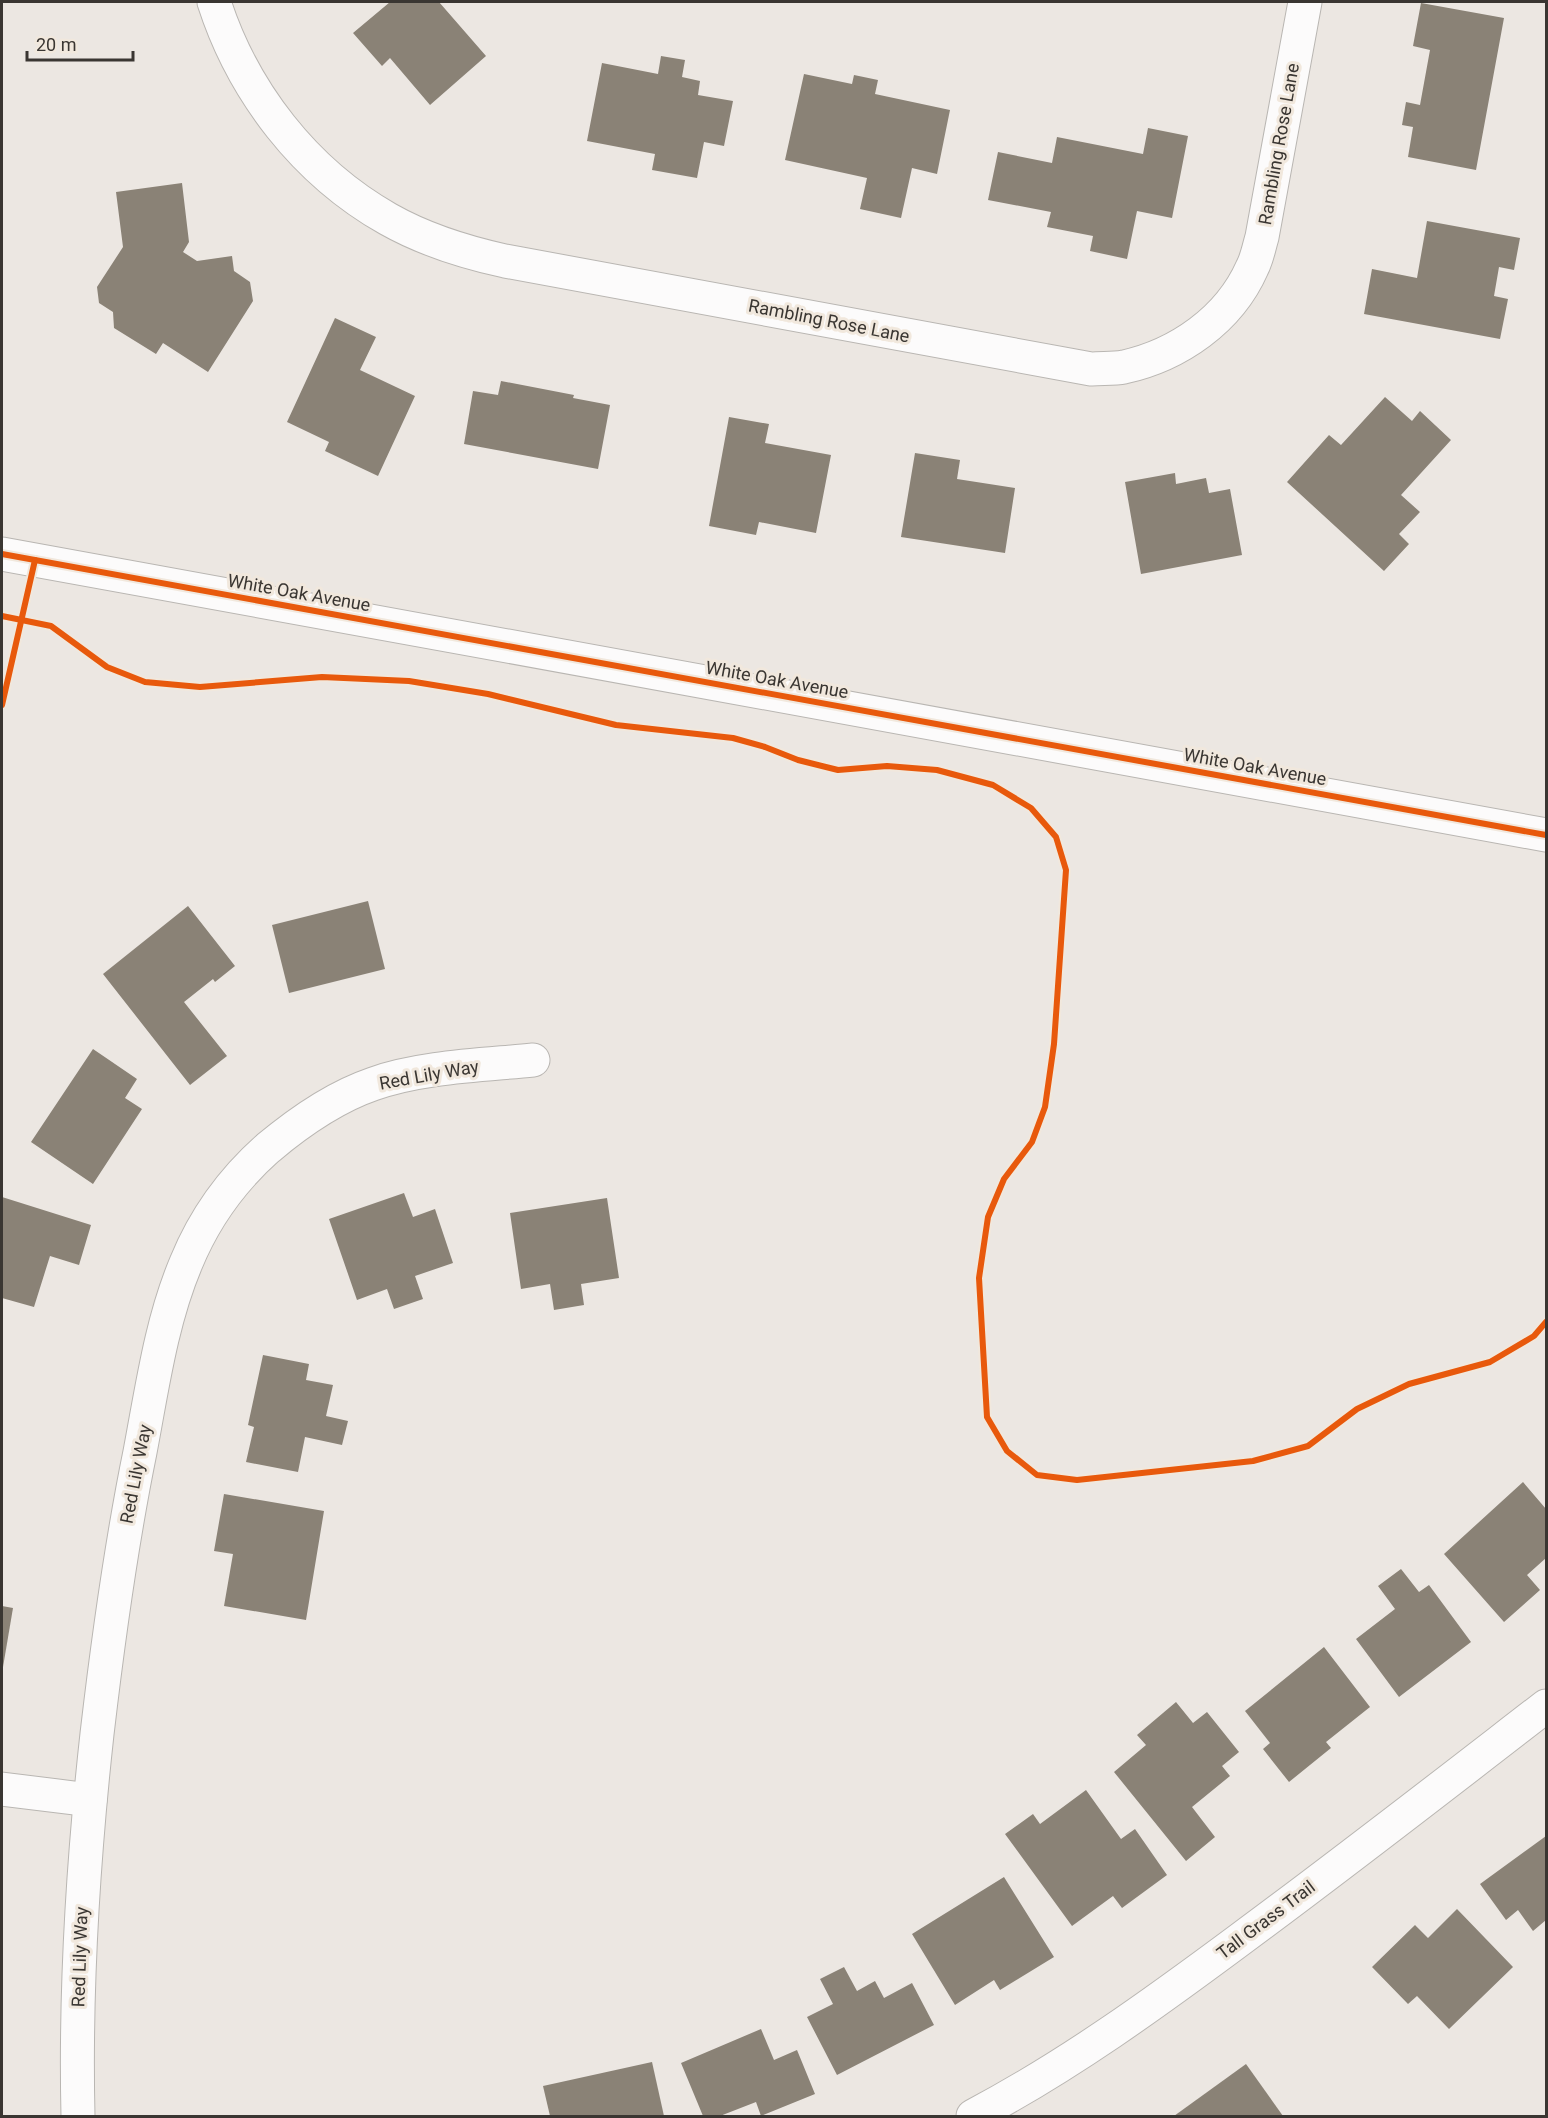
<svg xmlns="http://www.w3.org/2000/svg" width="1548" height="2118" font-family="Roboto,sans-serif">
<rect width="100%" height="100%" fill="#ece7e2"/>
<g fill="#8a8276">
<path d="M390 2H439L486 56 430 105 390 58 382 66 353 33Z"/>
<path d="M1421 3 1504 18 1476 170 1408 157 1413 127 1402 125 1406 102 1420 105 1430 50 1413 46Z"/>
<path d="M661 56 685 60 682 77 700 81 698 95 733 101 724 146 704 142 697 178 652 170 655 154 587 141 602 63 658 74Z"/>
<path d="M804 74 852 84 854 75 878 80 875 94 950 110 937 174 912 168 901 218 860 209 867 178 785 160Z"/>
<path d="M1148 128 1188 136 1172 218 1137 211 1127 259 1090 251 1093 236 1047 227 1051 212 988 200 998 152 1052 163 1057 137 1143 154Z"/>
<path d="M182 183 189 242 183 252 197 261 232 256 234 271 250 282 253 301 208 372 163 343 156 354 114 328 113 312 99 303 97 287 123 247 116 192Z"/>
<path d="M1427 221 1520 238 1514 270 1499 267 1494 296 1508 299 1500 339 1364 314 1372 269 1417 278Z"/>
<path d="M335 318 376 337 360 370 415 396 378 476 325 451 329 442 287 422Z"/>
<path d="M501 381 574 395 573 398 610 405 598 469 464 444 473 391 498 395Z"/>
<path d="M1385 397 1412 421 1420 411 1451 440 1401 495 1420 512 1399 534 1409 544 1384 571 1287 482 1329 435 1341 445Z"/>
<path d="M729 417 769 424 765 443 831 455 816 533 759 522 756 535 709 526Z"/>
<path d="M915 453 960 460 957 479 1015 488 1005 553 901 537Z"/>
<path d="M1175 473 1176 484 1206 478 1209 493 1230 489 1242 555 1141 574 1125 482Z"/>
<path d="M368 901 385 969 289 993 272 925Z"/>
<path d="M188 906 235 966 215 982 213 979 184 1002 227 1056 190 1085 103 974Z"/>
<path d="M93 1049 137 1079 125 1098 142 1109 93 1184 31 1142Z"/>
<path d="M404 1193 413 1217 435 1209 453 1263 415 1276 423 1299 394 1309 387 1289 357 1300 329 1219Z"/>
<path d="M2 1197 91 1225 79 1265 50 1256 34 1307 2 1298Z"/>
<path d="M607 1198 619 1278 581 1284 584 1305 554 1310 550 1284 521 1289 510 1213Z"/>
<path d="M263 1355 309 1364 306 1380 333 1385 326 1416 348 1421 342 1445 305 1437 298 1472 246 1462 254 1427 248 1425Z"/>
<path d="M1523 1482 1546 1509V1558L1527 1575 1540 1590 1504 1622 1444 1554Z"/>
<path d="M224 1494 324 1511 306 1620 224 1606 233 1554 214 1551Z"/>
<path d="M1401 1569 1419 1592 1429 1585 1471 1642 1399 1697 1356 1639 1395 1609 1378 1586Z"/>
<path d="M2 1606 13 1608 3 1667H2Z"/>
<path d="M1324 1647 1370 1707 1326 1742 1331 1748 1289 1782 1263 1749 1270 1743 1245 1711Z"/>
<path d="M1176 1702 1193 1723 1207 1712 1239 1752 1222 1766 1230 1776 1192 1807 1215 1837 1186 1861 1114 1772 1146 1745 1137 1735Z"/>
<path d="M1086 1790 1121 1839 1135 1829 1167 1875 1122 1908 1113 1896 1072 1926 1005 1834 1033 1814 1040 1824Z"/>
<path d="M1546 1836V1920L1533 1931 1518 1910 1506 1920 1480 1884Z"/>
<path d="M1004 1877 1054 1957 1000 1990 994 1980 955 2005 912 1934Z"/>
<path d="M1457 1909 1513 1967 1449 2029 1417 1996 1408 2004 1372 1967 1415 1925 1428 1938Z"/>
<path d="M844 1967 857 1991 875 1981 884 1998 912 1983 934 2025 837 2075 807 2017 833 2004 820 1979Z"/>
<path d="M761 2029 774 2060 797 2050 815 2094 761 2116 756 2102 720 2116H703L681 2063Z"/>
<path d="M652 2062 664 2116H550L543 2086Z"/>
<path d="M1246 2064 1283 2116H1174Z"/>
</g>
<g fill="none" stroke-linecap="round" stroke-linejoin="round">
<defs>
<g id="minor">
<path d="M214 2C243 92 305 172 388 219 425 240 464 252 505 261L1091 369C1102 368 1113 369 1124 367 1178 355 1229 320 1252 268 1257 259 1259 247 1262 237L1305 2"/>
<path d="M2 554 1546 835"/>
<path d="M2 1789 90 1800"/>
<path d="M78 2116C75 1989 83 1861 97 1734 108 1640 121 1545 140 1452 152 1389 161 1322 186 1263 204 1219 233 1179 268 1148 299 1122 335 1097 373 1084 420 1067 483 1065 533 1060"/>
<path d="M973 2116C1068 2066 1156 2002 1242 1938 1345 1862 1445 1784 1546 1706"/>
</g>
</defs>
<use href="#minor" stroke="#b9b6b2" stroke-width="35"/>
<use href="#minor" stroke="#fcfbfb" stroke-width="33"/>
<defs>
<g id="cycleway">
<path d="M2 554 1546 835"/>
<path d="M2 616 51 626 107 667 145 682 200 687 322 677 409 681 488 694 616 725 733 738 765 747 798 760 838 770 887 766 937 770 993 785 1031 808 1056 837 1066 870 1054 1044 1045 1107 1032 1142 1004 1179 988 1217 979 1278 987 1417 1007 1451 1037 1475 1077 1480 1253 1461 1308 1446 1357 1409 1409 1384 1490 1362 1534 1336 1546 1322"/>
<path d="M2 705 35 560"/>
</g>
</defs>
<use href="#cycleway" stroke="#f1e8dd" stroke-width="10"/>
<use href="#cycleway" stroke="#e8590c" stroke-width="6"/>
</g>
<g text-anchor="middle" stroke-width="6" stroke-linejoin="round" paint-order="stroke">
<g font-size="18" fill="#3a3632" stroke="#f1e8dd">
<text transform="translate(1279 144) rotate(-80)" y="6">Rambling Rose Lane</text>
<text transform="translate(829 321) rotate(11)" y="6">Rambling Rose Lane</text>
<text transform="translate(299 593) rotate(10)" y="6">White Oak Avenue</text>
<text transform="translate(777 680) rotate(10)" y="6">White Oak Avenue</text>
<text transform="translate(1255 767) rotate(10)" y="6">White Oak Avenue</text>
<text transform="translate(429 1075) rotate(-10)" y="6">Red Lily Way</text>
<text transform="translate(136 1474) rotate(-79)" y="6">Red Lily Way</text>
<text transform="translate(1266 1920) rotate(-37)" y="6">Tall Grass Trail</text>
<text transform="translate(80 1957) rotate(-88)" y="6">Red Lily Way</text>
</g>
</g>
<rect width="1548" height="2118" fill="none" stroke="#3a3632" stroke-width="6"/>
<path d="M27 51v9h106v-9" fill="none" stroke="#3a3632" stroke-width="3"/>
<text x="36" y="51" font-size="18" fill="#3a3632" stroke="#f1e8dd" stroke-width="4.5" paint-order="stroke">20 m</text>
</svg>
